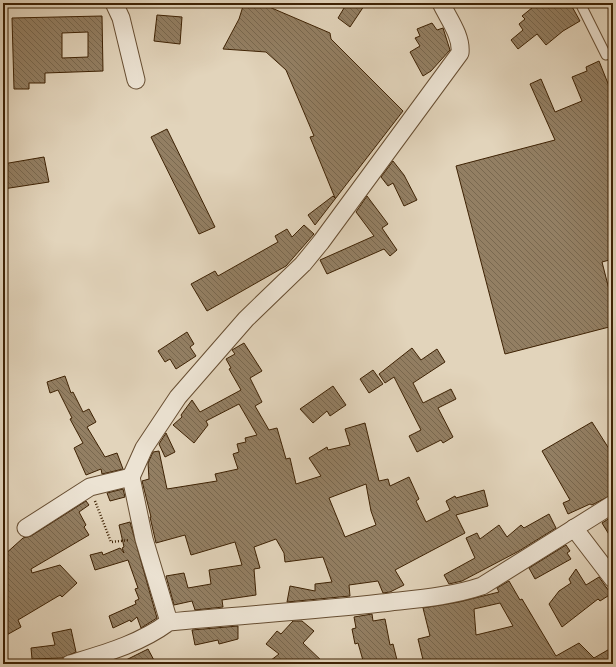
<svg xmlns="http://www.w3.org/2000/svg" width="616" height="667" font-family="'Gentium Book Plus',serif">
<defs>
<pattern id="building-back-hatch" width="6" height="6" patternUnits="userSpaceOnUse"><rect width="6" height="6" fill="#937f63"/><path d="M-1 5l2 2M0 0l6 6M5-1l2 2" fill="none" stroke="#79684f"/></pattern>
</defs>
<rect width="100%" height="100%" fill="#e2d4bb"/>
<filter id="stains"><feTurbulence type="fractalNoise" baseFrequency=".005" numOctaves="4"/><feColorMatrix values="0 0 0 0 .2 0 0 0 0 .09 0 0 0 0 .02 0 0 0 .5 -.17"/></filter>
<radialGradient id="worn" r=".72"><stop offset=".6" stop-color="#630" stop-opacity="0"/><stop offset="1" stop-color="#630" stop-opacity=".3"/></radialGradient>
<g fill="url(#building-back-hatch)" stroke="#3e2204" fill-rule="evenodd">
<path d="M244 3H260L330 33 331 39 403 111 315 225 308 215 333 196 335 198 310 137 314 136 286 70 266 52 223 49 239 19Z"/>
<path d="M347 3H366L350 27 338 18Z"/>
<path d="M538 3H570L580 21 563 31 546 45 537 34 518 49 511 40 523 30 519 24 525 19 522 16Z"/>
<path d="M157 15 182 17 180 44 154 41Z"/>
<path d="M102 16 103 71 45 73V83H29V89H14L12 18ZM88 32V57L62 58V33Z"/>
<path d="M432 23 437 30 443 28 450 50 431 71 423 76 410 52 420 46 415 38 420 36 417 29Z"/>
<path d="M599 61 613 96V259L602 262 613 305V326L505 354 456 166 555 140 530 84 541 79 555 112 582 101 572 77 587 71 586 67Z"/>
<path d="M167 129 215 227 199 234 151 137Z"/>
<path d="M44 157 49 182 3 189V164Z"/>
<path d="M393 161 404 175 417 200 404 206 393 183 388 186 381 177Z"/>
<path d="M367 196 388 224 382 228 397 250 390 256 384 249 327 274 320 260 374 236 356 212Z"/>
<path d="M304 225 314 234 286 266 207 311 191 284 215 271 218 276 278 242 275 236 287 229 292 237Z"/>
<path d="M187 332 194 344 190 347 196 356 176 369 170 359 165 362 158 351Z"/>
<path d="M244 343 262 371 250 378 262 402 255 406 269 430 277 428 286 459 290 458 296 484 321 476 309 458 327 447 328 450 350 445 345 429 365 423 379 481 388 479 390 486 409 477 419 499 416 501 426 522 450 510 446 501 455 496 456 498 484 490 488 506 456 515 465 533 395 570 404 585 390 592 383 593 378 581 349 585 350 596 287 602 290 586 315 591V584L332 582 323 557 285 562 284 553 276 539 254 547 260 568 254 569 256 595 222 600 223 607 195 610 192 601 174 605 166 576 184 573 188 588 211 584 209 570 242 565 235 542 191 555 185 535 156 543 150 517H151L142 481 149 479 148 463 153 452 159 451 167 489 217 481 215 474 238 469 233 454 239 452 237 444 246 442 245 438 257 435 239 404 206 421 208 425 194 443 173 425 182 417 181 415 192 400 200 412 241 390 229 369 231 368 226 359 235 354 232 350ZM366 484 371 511 376 525 345 537 329 498Z"/>
<path d="M412 348 421 360 437 349 445 362 413 383 423 403 451 389 456 399 438 408 453 437 443 443 441 440 417 452 409 436 421 430 394 377 385 383 379 374Z"/>
<path d="M373 370 383 384 369 393 360 379Z"/>
<path d="M65 376 71 393 73 392 83 412 89 409 96 422 87 427 105 457 117 453 123 469 102 474 101 469 86 475 74 448 83 443 70 419 72 418 58 390 50 393 47 382Z"/>
<path d="M333 386 346 405 330 416 327 411 313 423 300 409Z"/>
<path d="M592 422 613 455V494L592 505 590 504 568 514 563 503 570 500 542 451Z"/>
<path d="M166 433 175 452 165 457 159 444Z"/>
<path d="M123 489 125 497 110 501 107 493Z"/>
<path d="M86 501 89 505 79 512 86 525 84 527 89 535 31 569 32 573 60 565 77 583 62 597 60 595 18 620 21 627 3 637V556L23 538 31 536Z"/>
<path d="M549 514 556 528 519 551 462 581 449 584 444 575 475 558 466 538 477 533 480 539 499 525 507 537 521 525 524 528Z"/>
<path d="M613 516V541L602 523Z"/>
<path d="M130 522 157 618 141 628 137 617 131 622 130 620 113 628 109 616 136 604 135 601 139 599 135 589 138 588 128 560 95 570 90 555 102 552 103 555 120 548 124 553 122 548 124 547 119 525Z"/>
<path d="M566 545 570 551 567 553 571 559 535 579 529 568Z"/>
<path d="M576 569 586 585 599 577 611 594 600 601 598 599 562 627 549 604 559 591 571 583 569 579Z"/>
<path d="M509 581 520 600 522 599 556 656 579 643 594 658 613 647V664H424L418 639 430 636 423 608 459 602 499 592 497 588ZM500 603 513 626 476 635 474 609Z"/>
<path d="M372 614 373 621 385 619 390 645 393 644 397 660 381 664H364L358 643 355 644 352 629 356 628 354 617Z"/>
<path d="M293 621H302L314 631 303 643 325 664H266L279 654 266 644 277 631 281 634Z"/>
<path d="M238 626V639L219 644 218 640 195 645 192 630Z"/>
<path d="M71 629 76 652 62 658 32 659 31 648 55 645 52 633Z"/>
<path d="M148 649 156 664H118Z"/>
</g>
<g fill="none" stroke-linecap="round" stroke-linejoin="round">
<defs>
<path id="lane" d="M580 3 606 55"/>
<g id="street">
<path d="M114 3 121 18 136 80"/>
<path d="M26 528 90 487 131 477"/>
<path d="M574 528 613 579"/>
<path d="M169 622 144 539 131 477 144 448 178 397 246 319 303 264 321 242 460 53C462 36 448 18 441 3"/>
<path d="M70 664C106 653 139 644 169 622 240 615 311 611 381 603 415 599 449 597 482 586L613 504"/>
</g>
</defs>
<use href="#lane" stroke="#674e32" stroke-width="11"/>
<use href="#street" stroke="#674e32" stroke-width="19"/>
<path stroke="#3e2204" stroke-width="2.5" stroke-dasharray="1 2" stroke-linecap="butt" d="M95 501 111 542 129 540"/>
<use href="#lane" stroke="#ece3d3" stroke-width="9"/>
<use href="#street" stroke="#ece3d3" stroke-width="17"/>
</g>
<rect width="616" height="667" fill="none" stroke="#e2d4bb" stroke-width="16"/>
<rect x="4" y="4" width="608" height="659" fill="none" stroke="#3e2204" stroke-width="2"/>
<rect x="8" y="8" width="600" height="651" fill="none" stroke="#3e2204"/>
<rect width="100%" height="100%" filter="url(#stains)"/>
<rect width="100%" height="100%" fill="url(#worn)"/>
</svg>
